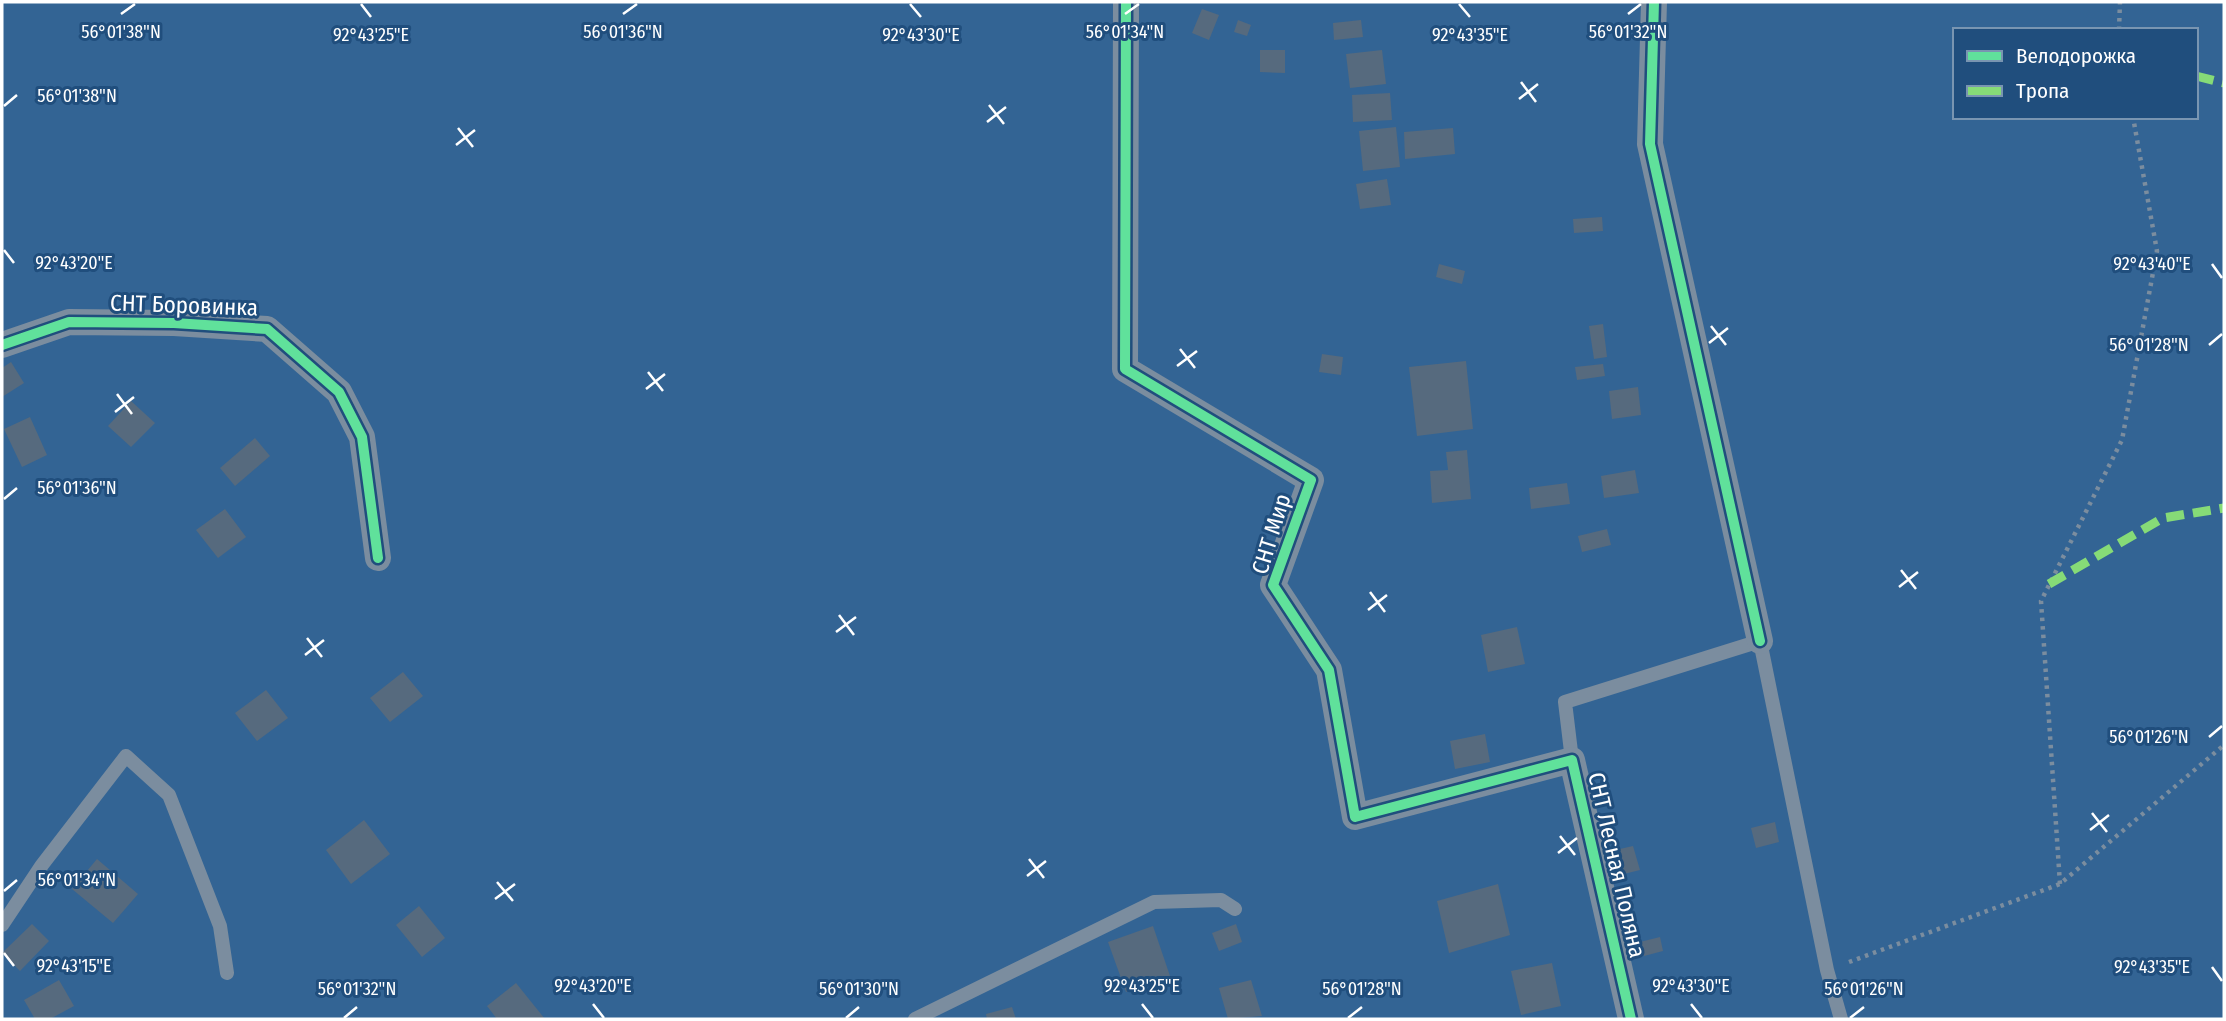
<svg xmlns="http://www.w3.org/2000/svg" width="2226" height="1021" font-family="'Fira Sans Condensed',sans-serif">
<rect width="100%" height="100%" fill="#354e68"/>
<path fill="#336494" fill-rule="evenodd" d="M2 2H2224V1019H2ZM1955 30H2196V117H1955Z"/>
<g fill="#566a7e">
<path d="M1202 9 1219 15 1209 40 1192 33Z"/>
<path d="M1238 20 1251 25 1247 36 1234 32Z"/>
<path d="M1361 20 1363 37 1334 40 1333 23Z"/>
<path d="M1260 50H1285V73L1260 72Z"/>
<path d="M1382 50 1386 84 1350 88 1346 54Z"/>
<path d="M1390 93 1392 120 1353 122 1352 95Z"/>
<path d="M1396 127 1400 167 1363 171 1359 131Z"/>
<path d="M1453 128 1455 154 1405 159 1404 132Z"/>
<path d="M1387 179 1391 205 1360 209 1356 184Z"/>
<path d="M1602 217 1603 231 1574 233 1573 219Z"/>
<path d="M1439 264 1465 271 1462 284 1436 277Z"/>
<path d="M1603 324 1607 357 1594 359 1589 326Z"/>
<path d="M1322 354 1343 357 1341 375 1319 372Z"/>
<path d="M1466 361 1473 429 1417 436 1409 367Z"/>
<path d="M11 362 24 383 2 397V368Z"/>
<path d="M1603 364 1605 376 1577 380 1575 367Z"/>
<path d="M1638 387 1641 415 1612 419 1609 391Z"/>
<path d="M131 401 155 423 131 447 108 426Z"/>
<path d="M30 417 47 455 22 467 4 429Z"/>
<path d="M255 438 270 456 235 486 220 468Z"/>
<path d="M1467 450 1471 499 1432 503 1430 471 1448 470 1446 452Z"/>
<path d="M1635 470 1639 493 1604 498 1601 476Z"/>
<path d="M1567 483 1570 504 1531 509 1529 488Z"/>
<path d="M225 509 246 537 218 558 196 530Z"/>
<path d="M1607 529 1611 545 1582 552 1578 536Z"/>
<path d="M1517 627 1525 664 1488 672 1481 635Z"/>
<path d="M403 672 423 696 390 722 370 698Z"/>
<path d="M266 690 288 718 257 741 235 713Z"/>
<path d="M1485 734 1490 762 1455 769 1450 741Z"/>
<path d="M364 820 390 854 351 884 326 850Z"/>
<path d="M1775 822 1779 842 1756 848 1751 828Z"/>
<path d="M1633 846 1640 870 1608 878 1602 853Z"/>
<path d="M97 859 138 894 113 923 72 889Z"/>
<path d="M1498 884 1510 935 1449 953 1437 901Z"/>
<path d="M419 906 445 938 422 957 396 925Z"/>
<path d="M32 924 49 941 20 971 2 953Z"/>
<path d="M1236 924 1242 942 1219 951 1212 933Z"/>
<path d="M1153 926 1170 976 1126 992 1108 942Z"/>
<path d="M1660 937 1663 951 1644 956 1640 942Z"/>
<path d="M1552 963 1561 1006 1521 1015 1511 971Z"/>
<path d="M59 980 74 1006 50 1019H35L24 1000Z"/>
<path d="M1251 980 1262 1016 1228 1019 1219 988Z"/>
<path d="M516 983 545 1019H497L487 1006Z"/>
<path d="M1012 1007 1016 1019H987L986 1014Z"/>
</g>
<g fill="none" stroke-linecap="round" stroke-linejoin="round">
<g stroke="#7b8d9f" stroke-width="4.5" stroke-dasharray="3.5 5" stroke-linecap="butt">
<path d="M2119 30 2120 2"/>
<path d="M2060 884 2041 601 2122 440 2157 251 2133 117"/>
<path d="M1849 962 2060 884 2224 745"/>
</g>
<g stroke="#7b8d9f" stroke-width="14">
<path d="M1572 760 1565 702 1760 641 1827 970 1841 1019"/>
<path d="M2 925 42 865 126 756 169 795 220 926 227 973"/>
<path d="M915 1019 1154 902 1221 900 1235 909"/>
</g>
<g stroke="#7b8d9f" stroke-width="26">
<path d="M1126 2 1125 369 1311 480 1273 585 1329 670 1355 817 1572 760 1631 1019"/>
<path d="M1654 2 1650 144 1760 641"/>
<path d="M2 345 69 322 174 323 267 329 339 392 362 437 378 558"/>
</g>
<g stroke="#86db77" stroke-width="9" stroke-dasharray="18 9" stroke-linecap="butt">
<path d="M2196 76 2224 83"/>
<path d="M2049 584 2163 518 2224 508"/>
</g>
<defs>
<g id="cycleway">
<path d="M1126 2 1125 369 1311 480 1273 585 1329 670 1355 817 1572 760 1631 1019"/>
<path d="M1654 2 1650 144 1760 641"/>
<path d="M2 345 69 322 174 323 267 329 339 392 362 437 378 558"/>
</g>
</defs>
<use href="#cycleway" stroke="#204e7d" stroke-width="15"/>
<use href="#cycleway" stroke="#60e19b" stroke-width="10"/>
</g>
<path fill="none" stroke="#fff" stroke-width="2.5" d="M361 4 371 17M910 4 921 17M1459 4 1470 17M121 14 135 4M623 14 637 4M1125 14 1139 4M1628 14 1641 4M1521 82 1536 102M1519 99 1538 84M989 105 1004 124M4 106 17 95M987 122 1006 107M458 128 473 147M456 145 475 130M4 250 14 263M2212 264 2222 278M1711 326 1726 345M1709 343 1728 328M2209 345 2222 334M1180 349 1195 368M1177 366 1197 351M648 372 663 391M646 389 665 374M117 394 132 414M115 412 134 397M4 499 17 488M1901 570 1916 589M1899 587 1918 572M1370 592 1385 612M1368 610 1387 595M839 615 854 635M836 632 856 617M307 638 322 657M305 655 324 640M2209 737 2222 726M2092 813 2107 832M2090 830 2109 815M1560 836 1575 855M1558 853 1577 838M1029 859 1044 878M1027 876 1046 861M497 882 513 901M4 891 17 880M495 899 515 884M4 953 14 966M2212 967 2222 981M593 1004 604 1018M1142 1004 1153 1018M1691 1004 1702 1018M344 1018 357 1007M846 1018 859 1007M1348 1018 1362 1007M1850 1018 1864 1007"/>
<g text-anchor="middle" stroke-width="6" stroke-linejoin="round" paint-order="stroke">
<g font-size="23" fill="#fff" stroke="#204e7d">
<text transform="translate(184 305) rotate(2)" y="8">СНТ Боровинка</text>
<text transform="translate(1271 534) rotate(-73)" y="8">СНТ Мир</text>
<text transform="translate(1617 865) rotate(77)" y="8">СНТ Лесная Поляна</text>
</g>
</g>
<g font-size="18" text-anchor="middle" fill="#fff" stroke="#204e7d" stroke-width="6" stroke-linejoin="round" paint-order="stroke">
<text x="121" y="38">56°01'38"N</text>
<text x="623" y="38">56°01'36"N</text>
<text x="1125" y="38">56°01'34"N</text>
<text x="1628" y="38">56°01'32"N</text>
<text x="371" y="41">92°43'25"E</text>
<text x="921" y="41">92°43'30"E</text>
<text x="1470" y="41">92°43'35"E</text>
<text x="77" y="102">56°01'38"N</text>
<text x="74" y="269">92°43'20"E</text>
<text x="2152" y="270">92°43'40"E</text>
<text x="2149" y="351">56°01'28"N</text>
<text x="77" y="494">56°01'36"N</text>
<text x="2149" y="743">56°01'26"N</text>
<text x="77" y="886">56°01'34"N</text>
<text x="74" y="972">92°43'15"E</text>
<text x="2152" y="973">92°43'35"E</text>
<text x="593" y="992">92°43'20"E</text>
<text x="1142" y="992">92°43'25"E</text>
<text x="1691" y="992">92°43'30"E</text>
<text x="357" y="995">56°01'32"N</text>
<text x="859" y="995">56°01'30"N</text>
<text x="1362" y="995">56°01'28"N</text>
<text x="1864" y="995">56°01'26"N</text>
</g>
<rect width="2226" height="1021" fill="none" stroke="#ffffff" stroke-width="7"/>
<rect x="1953" y="28" width="245" height="91" fill="#204e7d" stroke="#7995b1" stroke-width="2"/>
<rect x="1967" y="51" width="35" height="10" fill="#60e19b" stroke="#7995b1" stroke-width="2"/>
<text x="2016" y="63" font-size="21" fill="#ffffff">Велодорожка</text>
<rect x="1967" y="86" width="35" height="10" fill="#86db77" stroke="#7995b1" stroke-width="2"/>
<text x="2016" y="98" font-size="21" fill="#ffffff">Тропа</text>
</svg>
